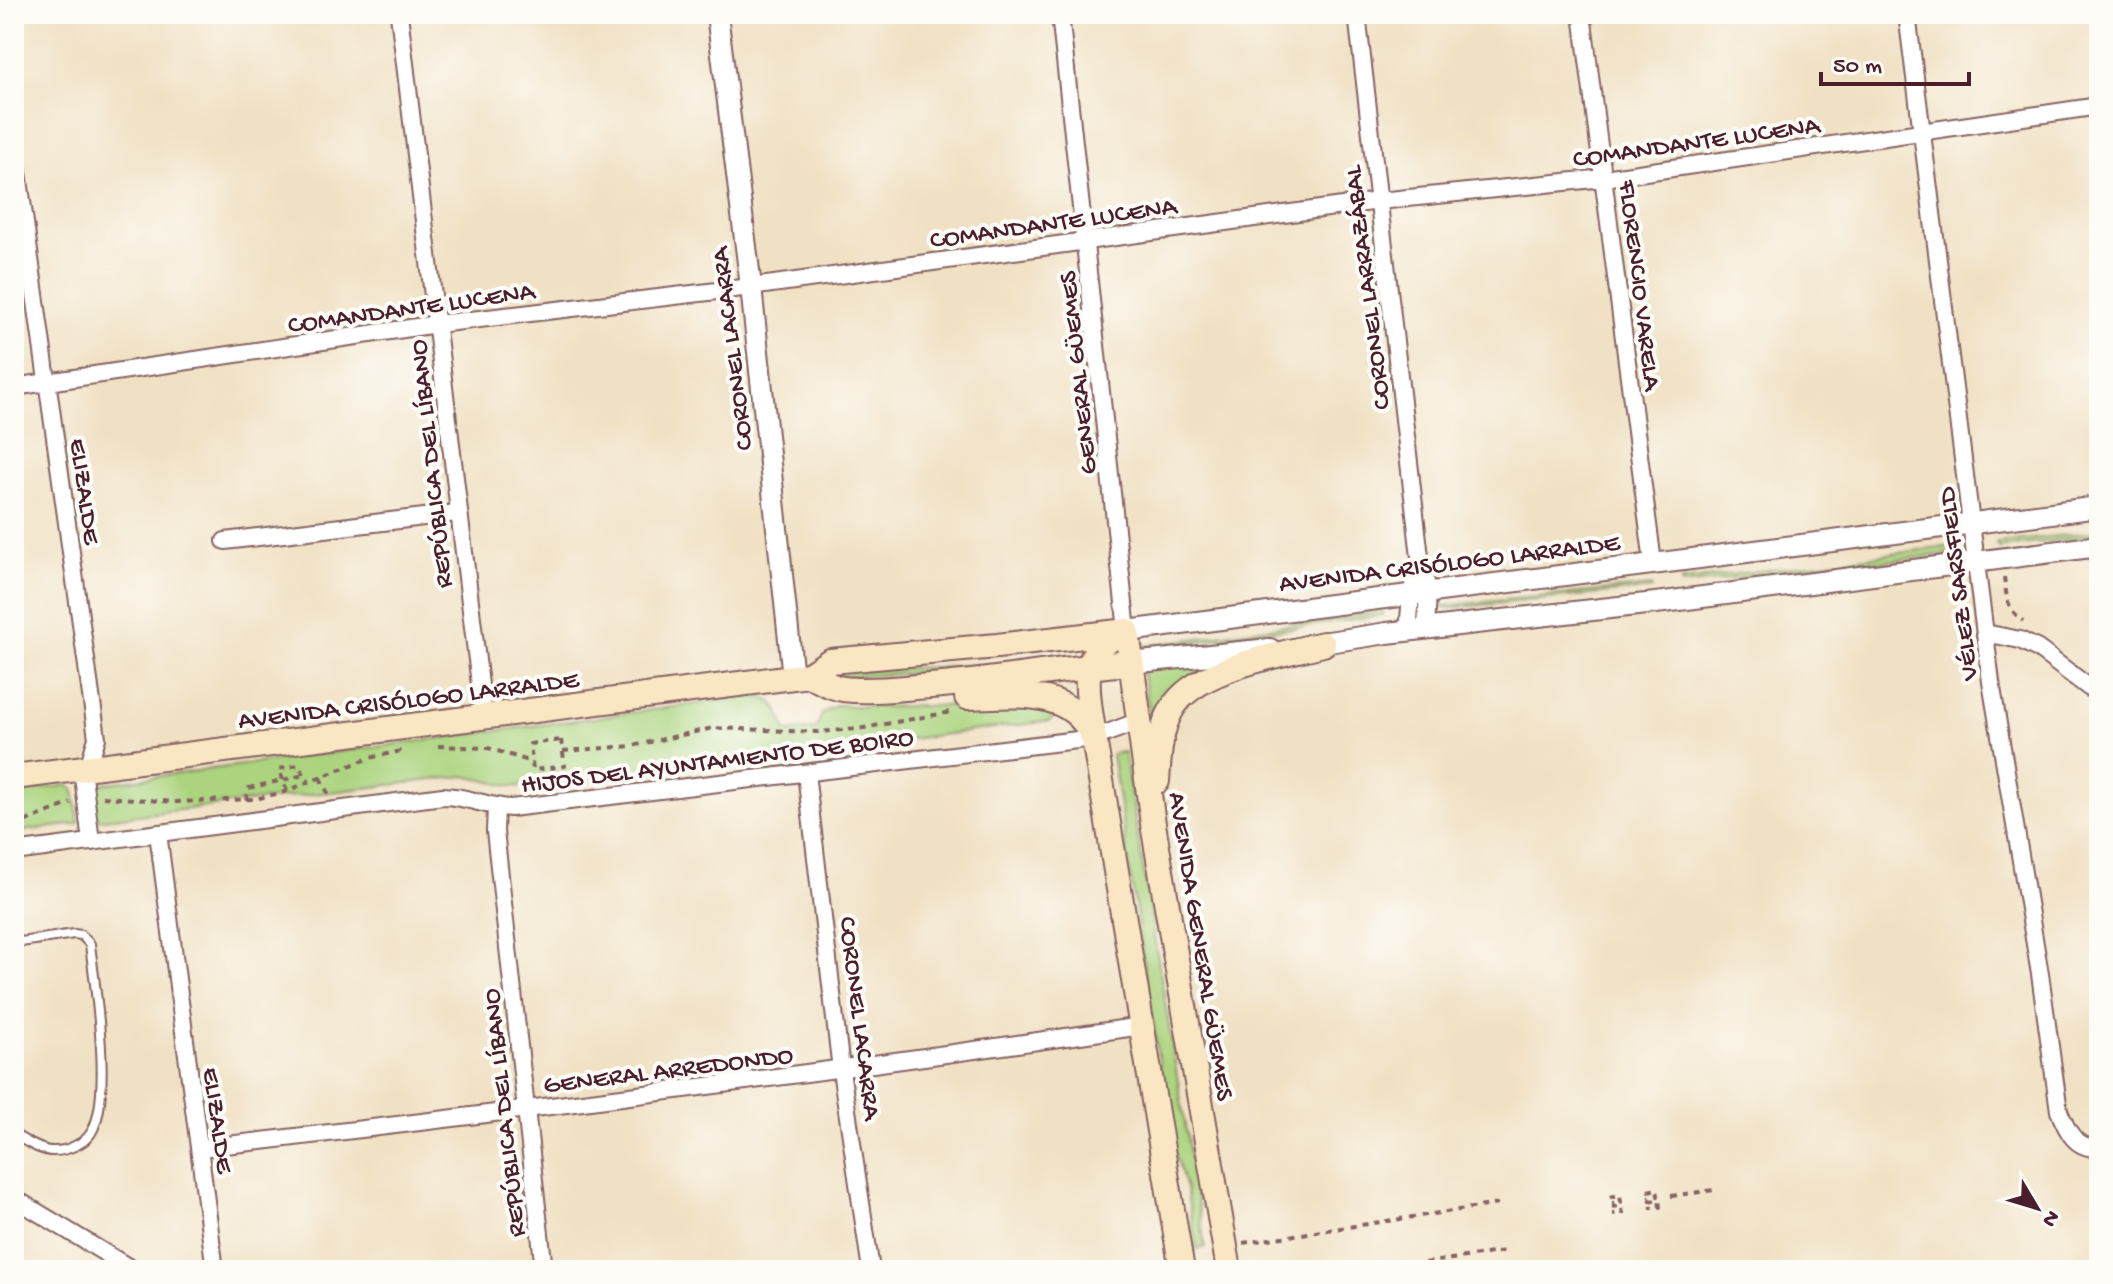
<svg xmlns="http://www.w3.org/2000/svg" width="2113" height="1284" font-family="'Gochi Hand',sans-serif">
<rect width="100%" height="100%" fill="#fdfcf7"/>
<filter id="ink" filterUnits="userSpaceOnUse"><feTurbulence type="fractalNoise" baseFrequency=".0125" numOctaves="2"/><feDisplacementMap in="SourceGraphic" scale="16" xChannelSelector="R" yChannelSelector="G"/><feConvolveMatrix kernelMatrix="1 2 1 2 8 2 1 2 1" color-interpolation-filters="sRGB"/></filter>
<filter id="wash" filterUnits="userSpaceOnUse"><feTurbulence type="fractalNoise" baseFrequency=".006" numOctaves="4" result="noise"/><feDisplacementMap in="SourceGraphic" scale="32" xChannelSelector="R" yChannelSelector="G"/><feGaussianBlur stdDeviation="1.8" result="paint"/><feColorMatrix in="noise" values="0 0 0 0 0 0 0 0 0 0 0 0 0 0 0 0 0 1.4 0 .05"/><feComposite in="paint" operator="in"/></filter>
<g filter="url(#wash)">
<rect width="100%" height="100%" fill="#f1e1c4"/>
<g fill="#acd47f" stroke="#7b7a55" stroke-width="2">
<path d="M2099 531V535L1999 548 1997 543Z"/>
<path d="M1954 546V553L1682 585 1681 581Z"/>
<path d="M1651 586 1652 589 1443 609 1442 606Z"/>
<path d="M1383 611 1384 615 1143 649V646Z"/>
<path d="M1066 655 1070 657 990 670 830 677 831 671 989 665Z"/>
<path d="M1252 658 1215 669 1154 735 1142 669Z"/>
<path d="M756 696C778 700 780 713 786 732L816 729 822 714 837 705 872 707 1035 704 1054 715 1050 721 536 787 510 786 465 776 96 820 93 789 100 784Z"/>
<path d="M1124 752 1205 1247 1197 1249 1186 1189 1171 1140 1112 754Z"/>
<path d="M69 785 74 791 79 822 76 824 14 832V793Z"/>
</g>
</g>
<g filter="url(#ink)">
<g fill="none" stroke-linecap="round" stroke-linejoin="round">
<defs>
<path id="service" d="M14 943 74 934 81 935 90 944C95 987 113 1098 91 1133 84 1144 66 1151 54 1151 41 1152 25 1140 14 1135"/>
<g id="minor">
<path d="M399 14 484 718"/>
<path d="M1060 14 1127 631"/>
<path d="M1357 14 1420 557 1411 594 1408 632"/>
<path d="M1582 14 1653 563"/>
<path d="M1907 14 1991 682 2040 974 2059 1111C2067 1131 2075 1149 2099 1148"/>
<path d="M14 144 97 738 88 767 83 776 91 842"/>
<path d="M14 387 437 324 751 287 1379 201 1604 178 2099 106"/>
<path d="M225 541 457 513"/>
<path d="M1421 560 1428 591 1426 630"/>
<path d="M1985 633 2020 640 2038 649 2099 695"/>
<path d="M806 773 841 1070 871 1270"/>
<path d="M496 807 495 831 544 1270"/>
<path d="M158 833 215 1270"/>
<path d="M14 852 443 796C467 796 487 807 511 808L1094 738 1139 721"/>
<path d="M200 1148C515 1112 828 1072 1142 1026"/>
<path d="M14 1198 133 1270"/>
</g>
<g id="tertiary">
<path d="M717 14 751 287 793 677"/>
<path d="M1127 631 2099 507"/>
<path d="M1309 645 1387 633 1664 602 2099 546"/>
<path d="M1130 663 1270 649"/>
</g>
<g id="secondary">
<path d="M1127 631 1153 824 1229 1270"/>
<path d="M1121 634C1116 637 1109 639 1104 643 1077 664 1091 710 1094 738L1182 1270"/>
<path d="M809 675C820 681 831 687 843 689 867 692 893 689 917 687 988 683 1059 668 1130 663"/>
<path d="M967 697C1013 696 1070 686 1093 737"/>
<path d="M14 777 793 677 809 675 830 661 997 646 1127 631"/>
<path d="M1157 781C1159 757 1159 731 1172 709 1195 668 1280 655 1323 644"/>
</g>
</defs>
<use href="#service" stroke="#846361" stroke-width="12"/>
<use href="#minor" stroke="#846361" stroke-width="20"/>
<use href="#tertiary" stroke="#846361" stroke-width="24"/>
<use href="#secondary" stroke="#846361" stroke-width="28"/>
<g stroke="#846361" stroke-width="4" stroke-dasharray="6 6" stroke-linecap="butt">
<path d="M2004 577C2007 598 2006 608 2023 621"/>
<path d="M561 740 565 766 533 770 530 744Z"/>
<path d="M438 746 488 748 532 762"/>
<path d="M563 751 632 746 713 728 817 732 858 729 951 712"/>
<path d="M320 778 329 795"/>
<path d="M287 791 279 769 298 765 309 782"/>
<path d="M103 797 177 802 255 799 284 792 369 758 401 751"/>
<path d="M246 800 249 788 304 775"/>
<path d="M14 826 71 803"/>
<path d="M1648 1191 1657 1189 1658 1196 1649 1198"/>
<path d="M1671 1196 1714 1190"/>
<path d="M1610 1197 1620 1195 1621 1202 1612 1203"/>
<path d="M1649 1201 1659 1200 1660 1207 1650 1208"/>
<path d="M1612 1207 1621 1206 1623 1213 1613 1214"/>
<path d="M1243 1243 1498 1204"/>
<path d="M1378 1270 1505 1251"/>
</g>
<use href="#service" stroke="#fff" stroke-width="8"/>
<use href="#minor" stroke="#fff" stroke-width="16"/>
<use href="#tertiary" stroke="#fff" stroke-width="20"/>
<use href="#secondary" stroke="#fbe6c4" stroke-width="24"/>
</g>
</g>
<g text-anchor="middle" stroke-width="8" stroke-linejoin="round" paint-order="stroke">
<g font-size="26" fill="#4a1f2b" stroke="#fdfcf7">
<text transform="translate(1696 140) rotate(-8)" y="9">COMANDANTE LUCENA</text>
<text transform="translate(1053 221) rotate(-8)" y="9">COMANDANTE LUCENA</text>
<text transform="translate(1642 285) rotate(83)" y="9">FLORENCIO VARELA</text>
<text transform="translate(1365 288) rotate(-97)" y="9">CORONEL LARRAZÁBAL</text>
<text transform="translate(411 306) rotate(-8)" y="9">COMANDANTE LUCENA</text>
<text transform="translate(730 349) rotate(-97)" y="9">CORONEL LACARRA</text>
<text transform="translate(1076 373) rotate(-96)" y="9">GENERAL GÜEMES</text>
<text transform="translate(429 464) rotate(-96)" y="9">REPÚBLICA DEL LÍBANO</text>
<text transform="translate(87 491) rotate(82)" y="9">ELIZALDE</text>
<text transform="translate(1449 561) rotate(-7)" y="9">AVENIDA CRISÓLOGO LARRALDE</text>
<text transform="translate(1956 584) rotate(-97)" y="9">VÉLEZ SARSFIELD</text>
<text transform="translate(408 698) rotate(-7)" y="9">AVENIDA CRISÓLOGO LARRALDE</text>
<text transform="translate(717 759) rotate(-7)" y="9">HIJOS DEL AYUNTAMIENTO DE BOIRO</text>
<text transform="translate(1203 946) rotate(81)" y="9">AVENIDA GENERAL GÜEMES</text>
<text transform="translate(862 1018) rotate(83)" y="9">CORONEL LACARRA</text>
<text transform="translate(668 1068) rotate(-7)" y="9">GENERAL ARREDONDO</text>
<text transform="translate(502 1113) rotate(-96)" y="9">REPÚBLICA DEL LÍBANO</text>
<text transform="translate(220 1120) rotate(82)" y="9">ELIZALDE</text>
</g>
</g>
<rect width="2113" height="1284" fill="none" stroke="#fdfcf7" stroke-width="48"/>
<g transform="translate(2037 1208) rotate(128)" stroke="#fdfcf7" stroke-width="6" paint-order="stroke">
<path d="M0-6L14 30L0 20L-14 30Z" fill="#4a1f2b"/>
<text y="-12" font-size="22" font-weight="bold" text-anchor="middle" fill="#4a1f2b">N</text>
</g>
<path d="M1821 72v12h148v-12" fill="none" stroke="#4a1f2b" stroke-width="4"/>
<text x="1833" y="72" font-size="24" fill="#4a1f2b" stroke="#fdfcf7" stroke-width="6" paint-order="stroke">50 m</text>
</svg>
